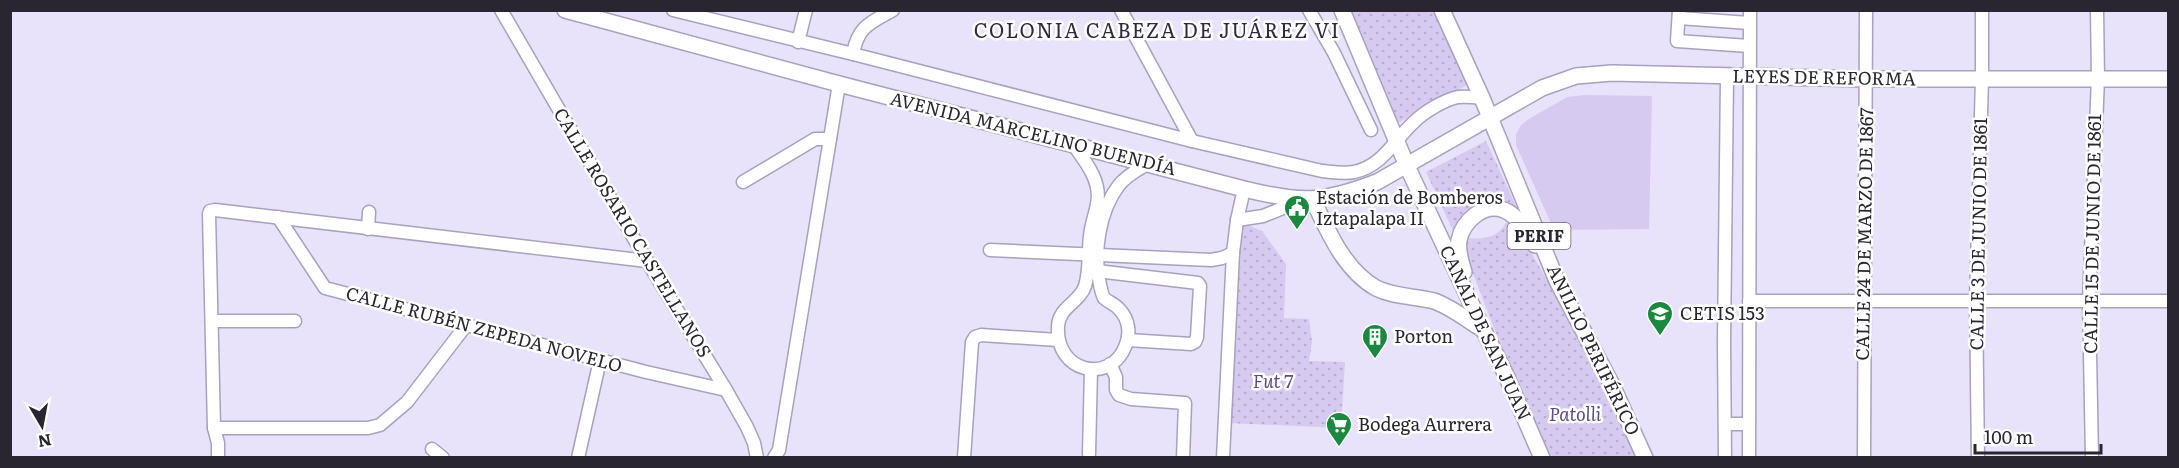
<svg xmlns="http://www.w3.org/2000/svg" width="2179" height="468" font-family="Literata,serif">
<defs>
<pattern id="park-dots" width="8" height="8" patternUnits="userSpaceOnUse" patternTransform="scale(1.5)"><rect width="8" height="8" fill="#d6caf1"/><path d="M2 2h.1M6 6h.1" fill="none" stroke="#b8adcf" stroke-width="1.8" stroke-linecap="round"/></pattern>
</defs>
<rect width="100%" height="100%" fill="#e9e2fb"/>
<path fill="#d6caf1" d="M1585 95 1652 96 1649 229 1554 230 1516 145V134L1521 125 1529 119 1567 97Z"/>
<g fill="url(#park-dots)">
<path d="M1347 11H1435L1467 85 1398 123Z"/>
<path d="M1486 141 1518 210 1505 204 1455 235 1426 172Z"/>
<path d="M1508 218 1514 223C1559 300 1602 377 1639 457H1550L1501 346 1467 258 1465 245 1467 238C1485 240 1501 237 1508 218Z"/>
<path d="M1243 223 1262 231 1286 264 1284 318 1309 319 1312 342 1309 361 1345 362 1341 428 1228 423Z"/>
</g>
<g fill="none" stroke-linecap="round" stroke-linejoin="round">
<defs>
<g id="minor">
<path d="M501 10 647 261 726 390 747 427 754 443 757 458"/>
<path d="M673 10 853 54 1192 141 1322 171C1333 172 1343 174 1354 172 1383 166 1394 140 1414 122 1424 112 1444 100 1458 97 1466 96 1474 97 1482 98"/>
<path d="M1121 10 1192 141"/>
<path d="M1309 10 1334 53 1371 130"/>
<path d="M1679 10 1677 41 1749 46"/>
<path d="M1679 18 1749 23"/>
<path d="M798 42 806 10"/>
<path d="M853 54C858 26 870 23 893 10"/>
<path d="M1072 143C1085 161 1102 181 1097 204 1095 215 1091 225 1090 236 1088 252 1090 270 1085 286 1080 302 1059 307 1058 326 1055 373 1110 384 1125 347 1131 334 1129 319 1119 309 1115 304 1108 302 1104 298 1102 295 1101 288 1100 285 1093 253 1099 211 1119 185 1127 175 1139 169 1149 163"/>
<path d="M743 182 815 139H830"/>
<path d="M278 217 325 288 646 372 726 390"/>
<path d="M1237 220 1263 216 1303 200"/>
<path d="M368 229 369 212"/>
<path d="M990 250 1211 260 1222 258 1233 253"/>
<path d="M1097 271 1198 283 1200 286 1197 337 1195 342 1191 344 1128 340"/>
<path d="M1749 301H2168"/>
<path d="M212 321H295"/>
<path d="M1110 364 1116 377V390L1119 395 1131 399 1185 403 1183 458"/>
<path d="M1725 424H1749"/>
<path d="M214 428H368L380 425 407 402 467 324"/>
<path d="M432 449 443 458"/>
<path d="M1089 454 1091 369"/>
<path d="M218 458V443L214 428 209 214 210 211 215 210 647 261"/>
<path d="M578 458 600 360"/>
<path d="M774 458 779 450 839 84"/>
<path d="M964 458 972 342 975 337 981 335 1058 340"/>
<path d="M1223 458 1233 253 1237 220 1244 189"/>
<path d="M1725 458 1724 343 1727 77"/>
<path d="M1749 458 1750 10"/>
<path d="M1864 458 1866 10"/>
<path d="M1978 458 1976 301 1982 78V10"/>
<path d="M2092 458 2089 301 2098 78 2097 10"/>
</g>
<g id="major">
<path d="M565 10 839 84 1244 189C1301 203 1322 203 1377 182L1542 88 1576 76 1612 73 1867 79H2168"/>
<path d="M1342 10 1407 166 1483 329 1505 373 1542 458"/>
<path d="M1442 10 1482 98 1557 281 1612 385 1645 458"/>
<path d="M1313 200C1328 231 1344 270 1376 288 1394 297 1415 296 1434 301 1451 307 1466 319 1482 329"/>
<path d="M1464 272C1461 262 1457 251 1459 240 1463 221 1484 202 1504 210 1519 216 1527 233 1535 245"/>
</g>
</defs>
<use href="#minor" stroke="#a9a1bd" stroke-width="15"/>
<use href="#major" stroke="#a9a1bd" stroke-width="18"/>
<use href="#minor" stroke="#fff" stroke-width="12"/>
<use href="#major" stroke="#fff" stroke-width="15"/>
</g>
<defs>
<symbol id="civic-pin" viewBox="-11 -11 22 30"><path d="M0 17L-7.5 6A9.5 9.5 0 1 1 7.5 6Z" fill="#1b883f" stroke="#fff"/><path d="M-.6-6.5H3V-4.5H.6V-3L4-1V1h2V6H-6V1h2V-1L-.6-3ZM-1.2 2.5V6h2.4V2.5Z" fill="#fff"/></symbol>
<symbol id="university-pin" viewBox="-11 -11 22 30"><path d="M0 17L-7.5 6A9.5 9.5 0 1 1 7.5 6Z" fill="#1b883f" stroke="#fff"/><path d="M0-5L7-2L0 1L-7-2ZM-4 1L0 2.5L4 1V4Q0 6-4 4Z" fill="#fff"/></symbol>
<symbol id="building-pin" viewBox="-11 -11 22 30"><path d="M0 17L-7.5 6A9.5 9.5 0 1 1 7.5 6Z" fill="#1b883f" stroke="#fff"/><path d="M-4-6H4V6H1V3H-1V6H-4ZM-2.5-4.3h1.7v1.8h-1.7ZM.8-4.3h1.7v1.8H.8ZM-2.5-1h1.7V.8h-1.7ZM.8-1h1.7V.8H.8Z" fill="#fff"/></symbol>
<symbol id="supermarket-pin" viewBox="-11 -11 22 30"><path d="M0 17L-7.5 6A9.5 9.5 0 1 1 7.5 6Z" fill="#1b883f" stroke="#fff"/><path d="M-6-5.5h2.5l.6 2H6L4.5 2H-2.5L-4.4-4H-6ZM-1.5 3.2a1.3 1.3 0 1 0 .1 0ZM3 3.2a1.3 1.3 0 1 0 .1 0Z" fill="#fff"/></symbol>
</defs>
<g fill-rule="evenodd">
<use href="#civic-pin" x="1282" y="193" width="30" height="40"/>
<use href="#university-pin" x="1645" y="299" width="30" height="40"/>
<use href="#building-pin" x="1360" y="322" width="30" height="40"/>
<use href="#supermarket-pin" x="1324" y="410" width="30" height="40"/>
</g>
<g text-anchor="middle" stroke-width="5" stroke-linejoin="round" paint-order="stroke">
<rect fill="#fff" stroke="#6a676f" stroke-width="1.5" x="1507.5" y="223" width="63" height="26" rx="4.5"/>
<g font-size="16" font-weight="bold" fill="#2a2631">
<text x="1539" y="242">PERIF</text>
</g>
<g font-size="18" fill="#2a2631" stroke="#fff">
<text transform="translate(1824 78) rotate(1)" y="6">LEYES DE REFORMA</text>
<text transform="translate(1033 134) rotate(14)" y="6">AVENIDA MARCELINO BUENDÍA</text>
<text transform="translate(632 233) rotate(59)" y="6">CALLE ROSARIO CASTELLANOS</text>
<text transform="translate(1865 234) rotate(-89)" y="6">CALLE 24 DE MARZO DE 1867</text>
<text transform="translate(1979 234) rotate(-89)" y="6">CALLE 3 DE JUNIO DE 1861</text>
<text transform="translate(2093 234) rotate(-89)" y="6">CALLE 15 DE JUNIO DE 1861</text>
<text transform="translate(484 330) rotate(15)" y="6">CALLE RUBÉN ZEPEDA NOVELO</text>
<text transform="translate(1485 333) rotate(65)" y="6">CANAL DE SAN JUAN</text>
<text transform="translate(1593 350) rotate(64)" y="6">ANILLO PERIFÉRICO</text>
</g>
<g font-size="18" fill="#2a2631" stroke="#fff" text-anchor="start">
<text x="1316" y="204">Estación de Bomberos<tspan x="1316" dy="21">Iztapalapa II</tspan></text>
<text x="1680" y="320">CETIS 153</text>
<text x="1394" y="343">Porton</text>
<text x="1358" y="431">Bodega Aurrera</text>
</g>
<g font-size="18" font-style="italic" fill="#5f4b83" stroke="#fff">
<text x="1273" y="388">Fut 7</text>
<text x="1575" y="421">Patolli</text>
</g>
<g font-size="20" letter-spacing="1.5" fill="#302940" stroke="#fff">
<text x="1157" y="38">COLONIA CABEZA DE JUÁREZ VI</text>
</g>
</g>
<rect width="2179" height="468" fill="none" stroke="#2a2631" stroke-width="24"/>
<g transform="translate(42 426) rotate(170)" stroke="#ffffff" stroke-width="4.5" paint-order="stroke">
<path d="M0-4.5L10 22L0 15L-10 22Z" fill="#2a2631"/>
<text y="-9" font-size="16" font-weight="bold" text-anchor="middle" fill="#2a2631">N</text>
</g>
<path d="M1975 444v9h126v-9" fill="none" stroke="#2a2631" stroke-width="3"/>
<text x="1984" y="444" font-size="18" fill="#2a2631" stroke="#ffffff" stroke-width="4.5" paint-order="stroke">100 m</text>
</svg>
